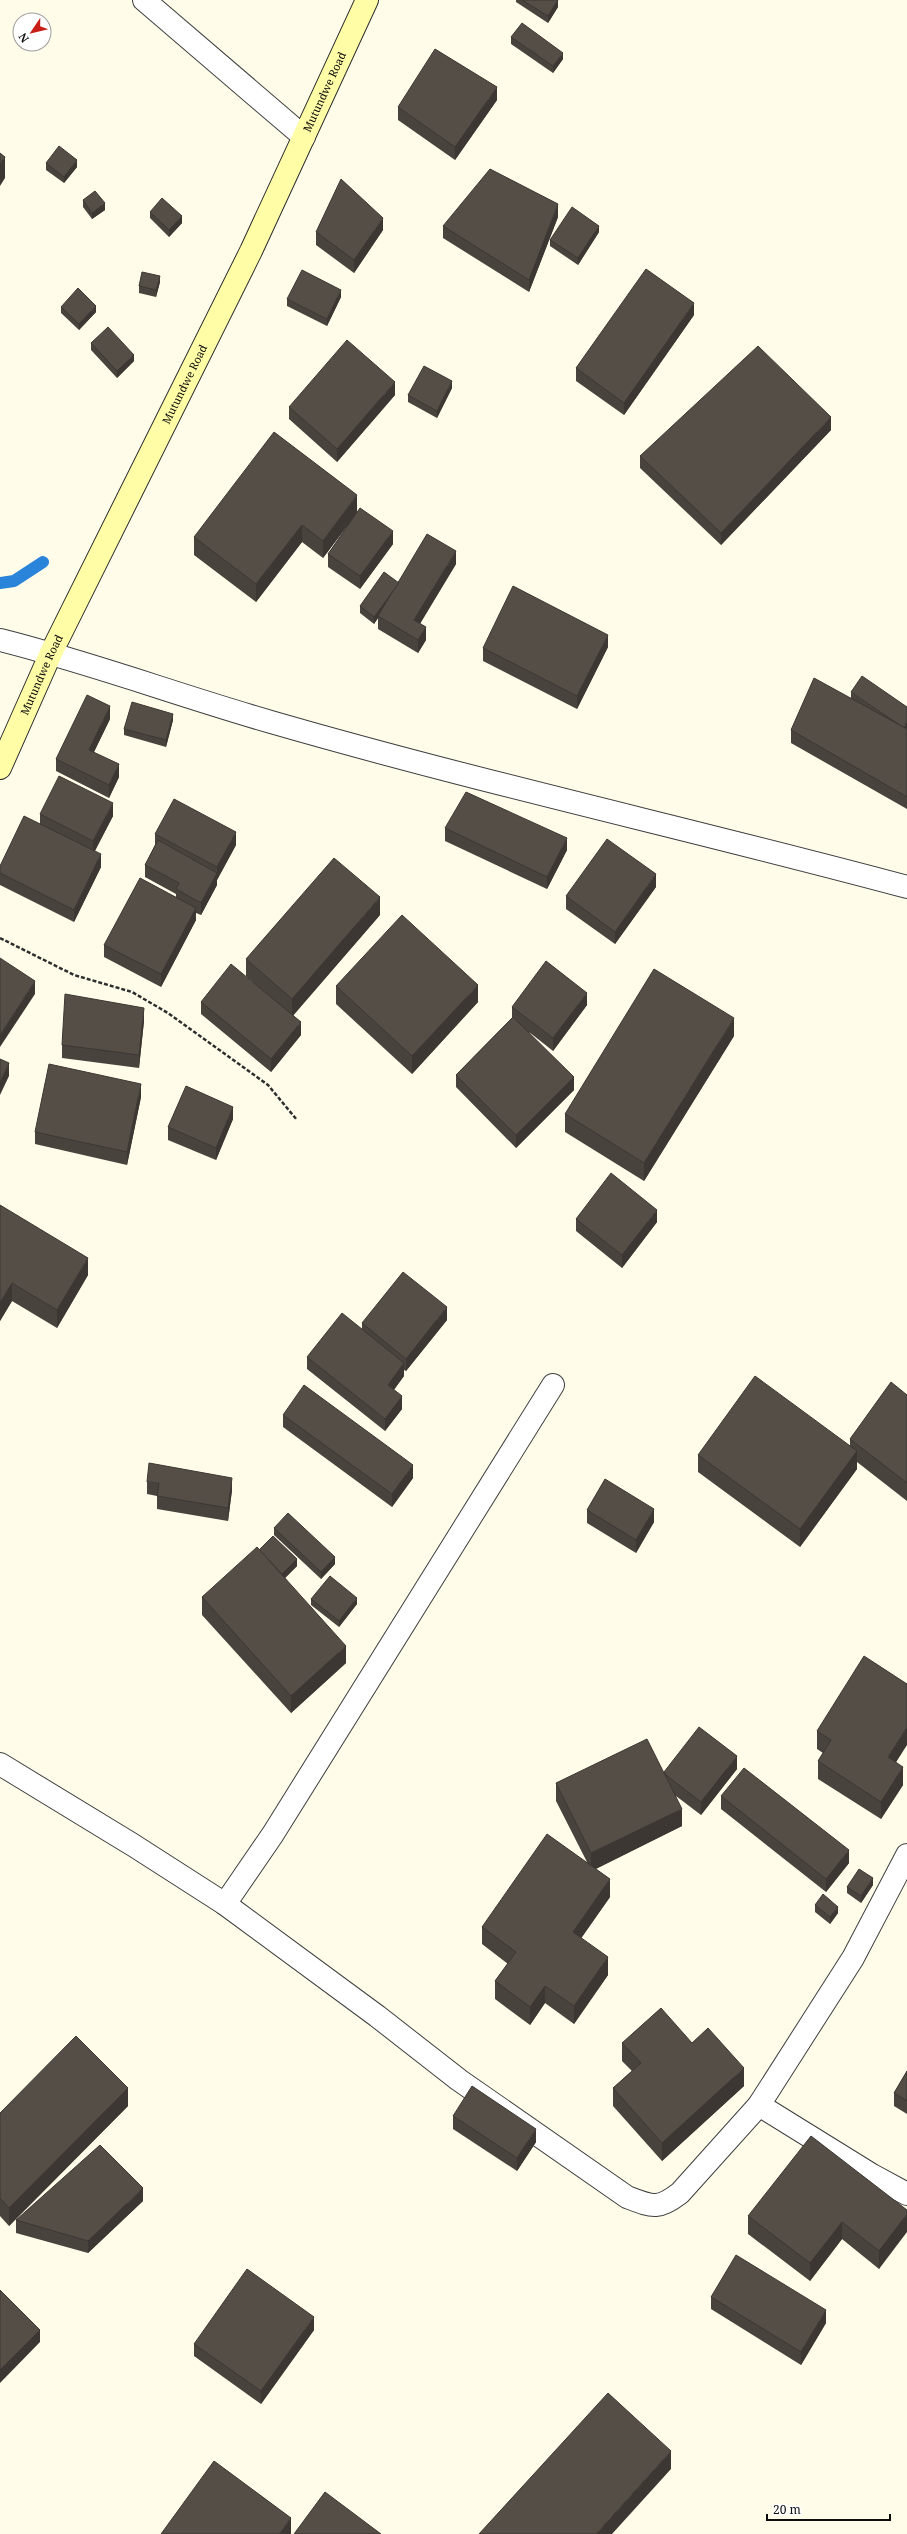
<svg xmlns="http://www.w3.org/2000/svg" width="907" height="2534" font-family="'Noto Serif',serif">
<rect width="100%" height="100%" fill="#fffdea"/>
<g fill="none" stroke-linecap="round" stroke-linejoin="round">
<path stroke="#2984da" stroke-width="12" d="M0 583 14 581 43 562"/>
<defs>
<g id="minor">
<path d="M144 0 304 137"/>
<path d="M0 640C92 663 180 696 271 722 482 783 695 830 907 887"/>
<path d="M0 1764 133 1845 225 1904 377 2016 459 2080 627 2197C653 2207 658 2210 680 2193L759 2105 853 1958 907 1855"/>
<path d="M225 1904 273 1834 553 1385"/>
<path d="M759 2105 872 2175 907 2194"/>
</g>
<g id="secondary">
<path id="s1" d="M0 768 51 653 251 251 367 0"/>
</g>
</defs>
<use href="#minor" stroke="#3f3f3f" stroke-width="24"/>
<use href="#secondary" stroke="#2e2e2e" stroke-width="24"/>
<path stroke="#2e2e2e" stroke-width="2.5" stroke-dasharray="4 2" stroke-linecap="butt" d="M0 938 74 975 132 992 168 1013 268 1085 297 1120"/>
<use href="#minor" stroke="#fff" stroke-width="22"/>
<use href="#secondary" stroke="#fffda5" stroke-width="22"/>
</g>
<g fill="#49433d">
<path d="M516 0H557L558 7 548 23 516 2Z"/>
<path d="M511 37 563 59 553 73 511 44Z"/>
<path d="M497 100 455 160 398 120V107Z"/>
<path d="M46 163 77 167 64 183 46 170Z"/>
<path d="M83 200 105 210 92 219 83 207Z"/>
<path d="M150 212 182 223 169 237 150 218Z"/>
<path d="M558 217 529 292 443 238V226Z"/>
<path d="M383 230 354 273 316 245V232Z"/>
<path d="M599 232 578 265 550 246V240Z"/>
<path d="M160 282 156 297 139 293V286Z"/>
<path d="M341 297 327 326 287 306V299Z"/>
<path d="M61 307 96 312 79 330 61 313Z"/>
<path d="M694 315 624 415 576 381V368Z"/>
<path d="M91 343 134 361 117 378 91 350Z"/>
<path d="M452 388 437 418 408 402V395Z"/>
<path d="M395 395 337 462 289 419V407Z"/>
<path d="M831 430 721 545 640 468V456Z"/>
<path d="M357 513 393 544 360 589 328 567V554L356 514 323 558 302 542 256 602 194 555V537Z"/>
<path d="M456 564 420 624 426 640 418 653 378 629V618L374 624 360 613V606L398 582Z"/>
<path d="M608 647 577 709 483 661V648Z"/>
<path d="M851 692 907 729V809L791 743V730L851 698Z"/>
<path d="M110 719 94 752 119 777 109 798 56 771V759Z"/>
<path d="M173 720 166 747 124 735V729Z"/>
<path d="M40 814 113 816 95 851 101 867 74 922 0 885V866L40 824Z"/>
<path d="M445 828 567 850 547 889 445 841Z"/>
<path d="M155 834 236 845 217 880V885L201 915 196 913V920L161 987 104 957V945L176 897V894L145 877V865L155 845Z"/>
<path d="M656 887 615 944 566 909V896Z"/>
<path d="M380 915 293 1015 301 1035 271 1072 201 1014V1002L256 985 246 976V959Z"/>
<path d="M336 986 478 1002 412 1074 336 1004Z"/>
<path d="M587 1005 553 1051 529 1032 574 1090 516 1148 456 1087V1075L512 1018V1007Z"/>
<path d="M144 1021 139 1068 62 1058V1045Z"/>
<path d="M734 1036 644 1181 565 1132V1114Z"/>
<path d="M141 1097 127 1165 35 1144V1132Z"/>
<path d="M233 1119 216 1160 168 1140V1127Z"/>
<path d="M0 1205 88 1275 57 1328 12 1301 0 1321Z"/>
<path d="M576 1219 657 1222 622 1268 576 1231Z"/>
<path d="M447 1320 406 1371 404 1370V1376L394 1390 402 1409 385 1431 307 1369V1357L362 1330V1323Z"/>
<path d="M907 1395V1501L857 1462V1469L800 1547 698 1472V1455L850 1446V1439Z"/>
<path d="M283 1415 413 1478 392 1507 283 1427Z"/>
<path d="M147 1482 232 1490 228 1521 157 1509V1496L147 1494Z"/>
<path d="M587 1510 654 1522 636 1553 587 1523Z"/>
<path d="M274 1528 335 1564 321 1579 274 1535Z"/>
<path d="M259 1550 297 1566 285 1578 346 1663 291 1713 202 1615V1597Z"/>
<path d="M311 1599 357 1604 339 1627 311 1605Z"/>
<path d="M817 1731 896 1763 903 1785 881 1819 818 1779V1761L823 1753 817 1749Z"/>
<path d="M737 1769 701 1815 676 1796 682 1826 596 1869 610 1897 581 1938 608 1975 574 2024 545 2003 530 2025 495 1999V1981L508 1964 482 1944V1927L587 1862 556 1801V1783L664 1772Z"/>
<path d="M721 1796 849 1863 826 1892 721 1809Z"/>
<path d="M873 1885 861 1903 847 1893V1887Z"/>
<path d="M815 1905 838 1913 830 1924 815 1912Z"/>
<path d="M622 2043H692L744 2086 662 2161 613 2106V2088L632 2071 622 2061Z"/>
<path d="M907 2071V2114L894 2106V2093Z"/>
<path d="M128 2106 9 2226 0 2216V2113Z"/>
<path d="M453 2116 536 2142 517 2171 453 2129Z"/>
<path d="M143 2201 88 2253 16 2233V2220Z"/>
<path d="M907 2210 879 2269 842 2239 810 2281 748 2234V2216Z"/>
<path d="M711 2297 826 2323 801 2365 711 2309Z"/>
<path d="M314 2330 261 2404 194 2356V2344Z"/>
</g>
<g fill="#3c3732">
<path d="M558 0V7L548 23V16Z"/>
<path d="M563 53V59L553 73V66Z"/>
<path d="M497 87V100L455 160V147Z"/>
<path d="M5 157V178L0 186V164Z"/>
<path d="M77 160V167L64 183V177Z"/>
<path d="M105 203V210L92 219V213Z"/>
<path d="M558 204V217L529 292V280Z"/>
<path d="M182 216V223L169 237V230Z"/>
<path d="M383 218V230L354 273V260Z"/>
<path d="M599 226V232L578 265V258Z"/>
<path d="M160 276V282L156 297V290Z"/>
<path d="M341 290V297L327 326V319Z"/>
<path d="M694 303V315L624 415V403Z"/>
<path d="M96 306V312L79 330V324Z"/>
<path d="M134 355V361L117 378V371Z"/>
<path d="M452 381V388L437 418V411Z"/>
<path d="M395 382V395L337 462V449Z"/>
<path d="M831 417V430L721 545V533Z"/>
<path d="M357 495V513L323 558V541Z"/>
<path d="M302 525V542L256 602V584Z"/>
<path d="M393 531V544L360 589V576Z"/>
<path d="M456 551V564L414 633V620Z"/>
<path d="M399 583 378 616V618L374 624V617Z"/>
<path d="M426 627V640L418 653V640Z"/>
<path d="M608 635V647L577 709V696Z"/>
<path d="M110 706V719L89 762V750Z"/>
<path d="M173 714V720L166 747V740Z"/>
<path d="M907 721V728L903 734V728Z"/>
<path d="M119 764V777L109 798V785Z"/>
<path d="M113 803V816L93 854V841Z"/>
<path d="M236 832V845L217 880V867Z"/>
<path d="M567 838V850L547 889V877Z"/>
<path d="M101 854V867L74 922V910Z"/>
<path d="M217 873V885L201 915V903Z"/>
<path d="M656 874V887L615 944V932Z"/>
<path d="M380 897V915L292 1017V999Z"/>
<path d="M196 908V920L161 987V974Z"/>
<path d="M35 981V994L0 1047V1035Z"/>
<path d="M478 985V1002L412 1074V1056Z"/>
<path d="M587 993V1005L553 1051V1038Z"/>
<path d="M144 1008V1021L139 1068V1055Z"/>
<path d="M734 1018V1036L644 1181V1163Z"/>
<path d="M301 1022V1035L271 1072V1059Z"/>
<path d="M9 1063V1076L0 1095V1082Z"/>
<path d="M574 1077V1090L516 1148V1135Z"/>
<path d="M141 1084V1097L127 1165V1152Z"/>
<path d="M233 1107V1119L216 1160V1148Z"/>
<path d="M657 1210V1222L622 1268V1255Z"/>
<path d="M88 1258V1275L57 1328V1310Z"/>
<path d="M12 1283V1301L0 1321V1303Z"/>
<path d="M447 1307V1320L406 1371V1359Z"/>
<path d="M404 1363V1376L388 1397V1385Z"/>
<path d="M402 1396V1409L385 1431V1419Z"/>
<path d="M857 1451V1469L800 1547V1529Z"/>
<path d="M413 1465V1478L392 1507V1494Z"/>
<path d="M232 1478V1490L228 1521V1508Z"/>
<path d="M654 1509V1522L636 1553V1540Z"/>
<path d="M335 1557V1564L321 1579V1572Z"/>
<path d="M297 1559V1566L282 1581V1574Z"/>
<path d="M357 1598V1604L339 1627V1621Z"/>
<path d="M346 1646V1663L291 1713V1696Z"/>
<path d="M907 1727V1745L888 1775V1757Z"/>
<path d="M737 1756V1769L701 1815V1802Z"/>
<path d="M903 1767V1785L881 1819V1802Z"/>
<path d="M682 1809V1826L591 1871V1853Z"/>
<path d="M849 1850V1863L826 1892V1879Z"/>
<path d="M873 1878V1885L861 1903V1896Z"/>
<path d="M610 1879V1897L573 1950V1932Z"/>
<path d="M838 1907V1913L830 1924V1917Z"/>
<path d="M608 1957V1975L574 2024V2006Z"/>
<path d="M545 1986V2003L530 2025V2007Z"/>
<path d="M744 2068V2086L662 2161V2143Z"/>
<path d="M128 2088V2106L9 2226V2208Z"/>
<path d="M536 2129V2142L517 2171V2158Z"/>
<path d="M143 2188V2201L88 2253V2241Z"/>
<path d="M907 2214V2232L879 2269V2251Z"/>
<path d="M842 2222V2239L810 2281V2263Z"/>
<path d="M826 2310V2323L801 2365V2352Z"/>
<path d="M314 2317V2330L261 2404V2391Z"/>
<path d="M40 2330V2342L0 2383V2370Z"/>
<path d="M671 2451V2469L612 2534H596Z"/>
<path d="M291 2518V2534H279Z"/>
</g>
<g fill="#554e47" stroke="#3c3732">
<path d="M522 0H558L548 16Z"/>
<path d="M522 23 563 53 553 66 511 37Z"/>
<path d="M435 49 497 87 455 147 398 107Z"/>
<path d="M59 146 77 160 64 177 46 163Z"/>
<path d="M0 153 5 157 0 164Z"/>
<path d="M490 169 558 204 529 280 443 226Z"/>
<path d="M341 179 383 218 354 260 316 232Z"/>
<path d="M95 191 105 203 92 213 83 200Z"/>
<path d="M162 198 182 216 169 230 150 212Z"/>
<path d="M572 207 599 226 578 258 550 240Z"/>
<path d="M646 269 694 303 624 403 576 368Z"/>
<path d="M302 270 341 290 327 319 287 299Z"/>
<path d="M142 272 160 276 156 290 139 286Z"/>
<path d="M78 288 96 306 79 324 61 307Z"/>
<path d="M108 327 134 355 117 371 91 343Z"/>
<path d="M347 340 395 382 337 449 289 407Z"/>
<path d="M758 346 831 417 721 533 640 456Z"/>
<path d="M424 366 452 381 437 411 408 395Z"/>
<path d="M274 432 357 495 323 541 302 525 256 584 194 537Z"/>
<path d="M360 508 393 531 360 576 328 554Z"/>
<path d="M427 534 456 551 414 620 426 627 418 640 378 616Z"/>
<path d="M384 572 399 583 374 617 360 606Z"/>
<path d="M513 586 608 635 577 696 483 648Z"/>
<path d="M862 676 907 707V721L903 727 894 721 851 692Z"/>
<path d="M814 678 907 729V797L791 730Z"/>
<path d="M87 695 110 706 89 750 119 764 109 785 56 759Z"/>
<path d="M132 702 173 714 166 740 124 729Z"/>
<path d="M59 776 113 803 93 841 40 814Z"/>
<path d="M466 792 567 838 547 877 445 828Z"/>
<path d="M174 799 236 832 217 867 155 834Z"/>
<path d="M24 816 101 854 74 910 0 873V866Z"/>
<path d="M607 839 656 874 615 932 566 896Z"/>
<path d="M158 840 217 873 201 903 176 889 179 883 145 865Z"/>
<path d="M334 858 380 897 292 999 246 959Z"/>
<path d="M140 878 196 908 161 974 104 945Z"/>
<path d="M402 915 478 985 412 1056 336 986Z"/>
<path d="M0 958 35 981 0 1035Z"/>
<path d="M546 961 587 993 553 1038 512 1007Z"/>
<path d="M231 964 301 1022 271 1059 201 1002Z"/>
<path d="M654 969 734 1018 644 1163 565 1114Z"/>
<path d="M65 994 144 1008 139 1055 62 1045Z"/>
<path d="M513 1017 574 1077 516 1135 456 1075Z"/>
<path d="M0 1059 9 1063 0 1082Z"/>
<path d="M49 1064 141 1084 127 1152 35 1132Z"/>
<path d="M186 1086 233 1107 216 1148 168 1127Z"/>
<path d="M611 1173 657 1210 622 1255 576 1219Z"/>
<path d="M0 1205 88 1258 57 1310 12 1283 0 1303Z"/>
<path d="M403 1272 447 1307 406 1359 362 1323Z"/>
<path d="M342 1313 404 1363 388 1385 402 1396 385 1419 307 1357Z"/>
<path d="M755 1376 857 1451 800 1529 698 1455Z"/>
<path d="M891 1382 907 1395V1483L850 1439Z"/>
<path d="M304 1385 413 1465 392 1494 283 1415Z"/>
<path d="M149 1463 232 1478 228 1508 157 1496 159 1483 147 1482Z"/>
<path d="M605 1479 654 1509 636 1540 587 1510Z"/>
<path d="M288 1513 335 1557 321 1572 274 1528Z"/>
<path d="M273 1536 297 1559 282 1574 259 1550Z"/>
<path d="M257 1547 346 1646 291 1696 202 1597Z"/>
<path d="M330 1576 357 1598 339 1621 311 1599Z"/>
<path d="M864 1656 907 1684V1727L888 1757 903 1767 881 1802 818 1761 831 1740 817 1731Z"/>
<path d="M699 1727 737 1756 701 1802 666 1775 664 1772Z"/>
<path d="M647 1739 682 1809 591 1853 556 1783Z"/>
<path d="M744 1768 849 1850 826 1879 721 1796Z"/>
<path d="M547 1834 610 1879 573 1932 608 1957 574 2006 545 1986 530 2007 495 1981 516 1952 482 1927Z"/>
<path d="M859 1869 873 1878 861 1896 847 1887Z"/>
<path d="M823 1894 838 1907 830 1917 815 1905Z"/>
<path d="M661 2008 692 2043 708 2028 744 2068 662 2143 613 2088 641 2063 622 2043Z"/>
<path d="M76 2036 128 2088 9 2208 0 2198V2113Z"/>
<path d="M907 2071V2101L894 2093Z"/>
<path d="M472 2086 536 2129 517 2158 453 2116Z"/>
<path d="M811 2136 907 2210V2214L879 2251 842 2222 810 2263 748 2216Z"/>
<path d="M100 2145 143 2188 88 2241 16 2220Z"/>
<path d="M736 2255 826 2310 801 2352 711 2297Z"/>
<path d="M247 2269 314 2317 261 2391 194 2344Z"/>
<path d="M0 2290 40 2330 0 2370Z"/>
<path d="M608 2393 671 2451 596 2534H479Z"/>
<path d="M214 2461 291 2518 279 2534H161Z"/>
<path d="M325 2492 381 2534H294Z"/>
</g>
<g text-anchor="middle" stroke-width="4" stroke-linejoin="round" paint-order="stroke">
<g font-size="11" fill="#0c0c0c" stroke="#fff">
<text dy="4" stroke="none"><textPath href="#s1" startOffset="750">Mutundwe Road</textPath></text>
<text dy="4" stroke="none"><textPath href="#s1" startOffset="426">Mutundwe Road</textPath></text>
<text dy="4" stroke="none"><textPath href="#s1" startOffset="102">Mutundwe Road</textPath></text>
</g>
</g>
<g transform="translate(32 32) rotate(235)"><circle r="19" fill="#ffffff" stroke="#9e9e9e"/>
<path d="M0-3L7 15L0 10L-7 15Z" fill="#c91e17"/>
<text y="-6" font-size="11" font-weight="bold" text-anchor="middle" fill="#0c0c0c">N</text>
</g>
<path d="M767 2514v6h123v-6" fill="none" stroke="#0c0c0c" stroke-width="2"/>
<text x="773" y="2514" font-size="12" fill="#0c0c0c" stroke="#ffffff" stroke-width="3" paint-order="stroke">20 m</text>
</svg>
